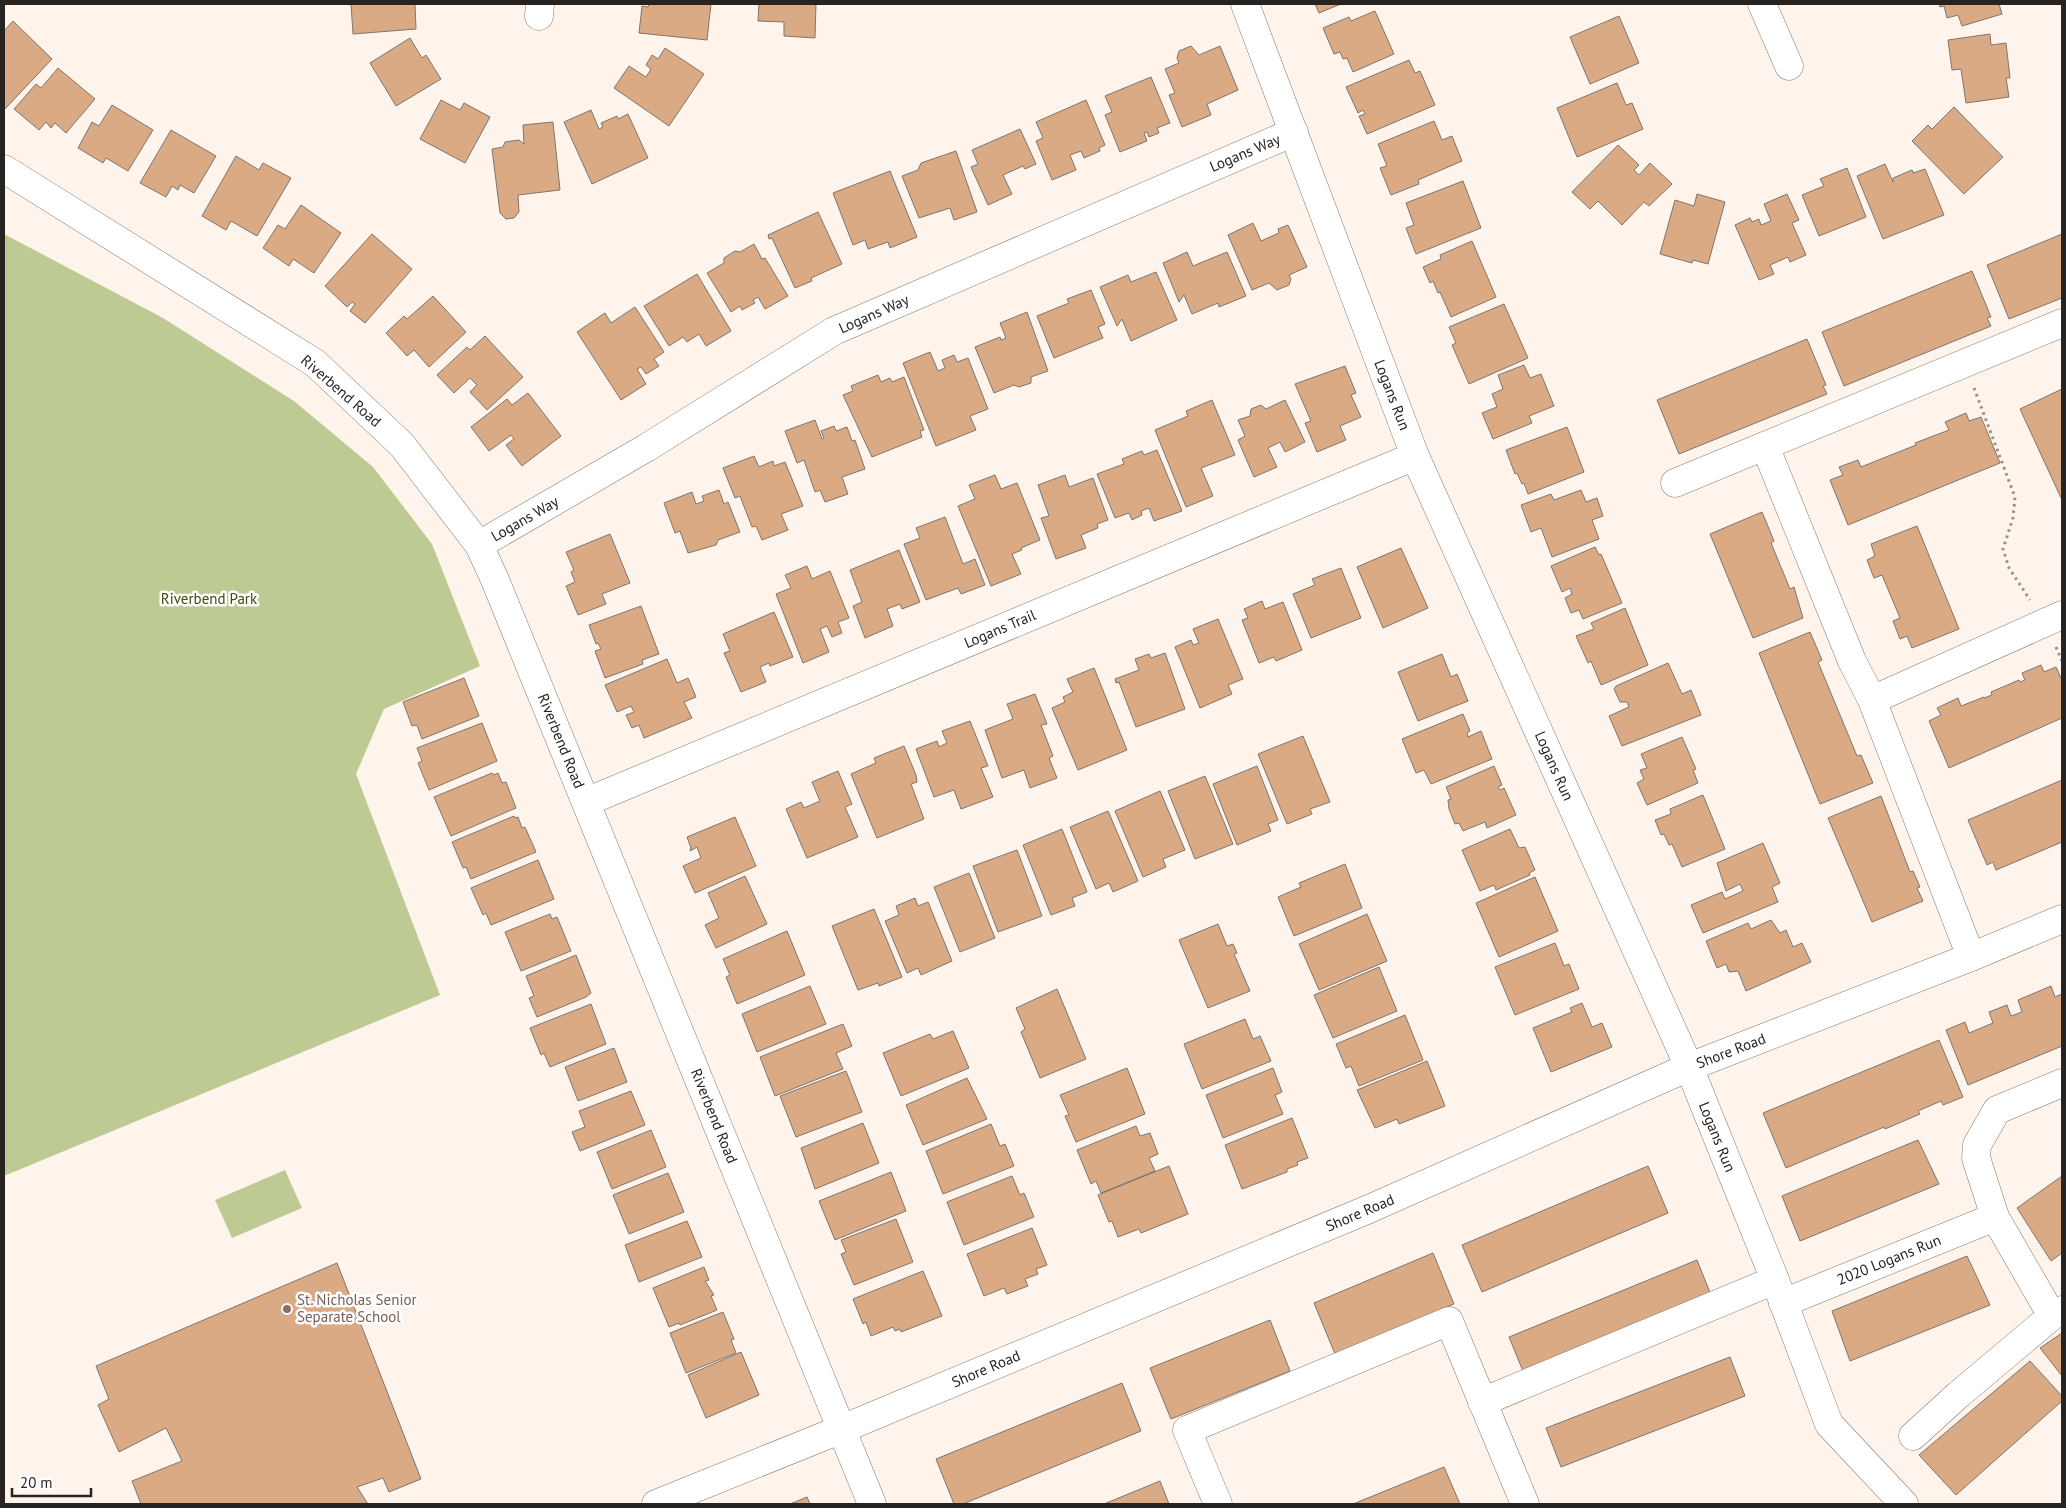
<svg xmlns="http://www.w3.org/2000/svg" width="2066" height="1508" font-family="'PT Sans',sans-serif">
<rect width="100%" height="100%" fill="#fff4eb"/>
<g fill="#bdca93">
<path d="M4 234 163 318 294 401 373 467 432 544 480 666 384 709 356 774 440 995 4 1176Z"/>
<path d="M285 1170 302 1208 232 1238 215 1200Z"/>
</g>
<g fill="#d9aa84" stroke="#7f756e">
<path d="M351 4H415L416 29 353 34Z"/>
<path d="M649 4H711L707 40 639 33 642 6 648 7Z"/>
<path d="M759 4H816L815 38 784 36V22L758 21Z"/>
<path d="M1315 4H1341L1319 13Z"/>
<path d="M1939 4H1999L2002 14 1962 26 1958 15 1947 18 1944 6 1940 7Z"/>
<path d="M1375 11 1394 54 1353 72 1347 58 1343 59 1340 52 1334 54 1323 28 1349 17 1351 21Z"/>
<path d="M1619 16 1639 63 1590 84 1570 37Z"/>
<path d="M13 21 52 59 4 110V31Z"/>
<path d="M1990 34 1991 45 2006 43 2010 78H2006L2009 97 1966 103 1961 69 1952 70 1948 40Z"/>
<path d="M410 38 422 58 426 55 441 79 396 106 370 63Z"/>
<path d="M1191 46 1199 55 1220 46 1238 90 1207 104 1211 115 1182 127 1169 95 1175 93 1165 69 1179 63 1177 58 1179 51Z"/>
<path d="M665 48 704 74 669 126 614 88 629 66 646 77 651 69 646 65 652 55 658 59Z"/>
<path d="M1409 60 1415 73 1420 71 1435 105 1367 134 1359 116 1365 114 1363 110 1358 113 1346 87Z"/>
<path d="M58 68 95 99 66 133 55 123 51 128 46 122 39 130 14 109 36 84 41 88Z"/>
<path d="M1151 77 1170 123 1157 128 1159 133 1149 137 1147 132 1144 133 1147 141 1120 152 1105 115 1112 112 1105 96Z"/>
<path d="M1617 83 1626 105 1632 103 1643 129 1577 157 1557 108Z"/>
<path d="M441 100 460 110 464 103 490 117 465 163 420 139Z"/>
<path d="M1086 100 1105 145 1099 148 1100 151 1084 158 1081 151 1070 155 1076 170 1052 180 1036 141 1043 138 1036 122Z"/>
<path d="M112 105 153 130 128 171 106 158 103 163 78 148 92 122 99 126Z"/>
<path d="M1954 107 2003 157 1964 194 1912 141 1928 125 1932 129Z"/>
<path d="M591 110 599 129 603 127 601 123 617 116 618 119 628 114 648 158 592 184 564 122Z"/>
<path d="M1434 121 1442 140 1452 136 1462 161 1418 180 1419 184 1391 195 1380 168 1387 166 1378 144Z"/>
<path d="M553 122 560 190 518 195 519 212 514 218 506 219 500 213 492 149 503 147 505 142 519 140 524 144 523 125Z"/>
<path d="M1020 129 1036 164 1025 169 1023 166 1003 175 1012 194 988 205 971 167 978 164 972 150Z"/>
<path d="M171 130 216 156 194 193 180 185 178 190 172 186 166 197 140 183Z"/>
<path d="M1618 145 1639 165 1634 170 1639 175 1650 163 1672 184 1649 206 1644 202 1622 225 1598 201 1590 209 1572 192Z"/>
<path d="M956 151 977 212 954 220 950 208 919 218 902 176 918 170 921 163Z"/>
<path d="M236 156 259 170 263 163 291 178 257 236 231 221 226 230 202 216Z"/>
<path d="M1885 164 1893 182V178L1912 170 1913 173 1925 169 1944 215 1883 239 1857 176Z"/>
<path d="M1847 168 1866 217 1819 236 1802 195 1824 186 1820 179Z"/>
<path d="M890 171 917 237 890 248 888 242 868 249 865 240 853 245 833 193Z"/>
<path d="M1463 181 1481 228 1416 254 1406 228 1414 225 1406 203Z"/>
<path d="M1697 194 1725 202 1708 264 1693 260 1692 263 1660 254 1675 200 1694 206Z"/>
<path d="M1787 194 1799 220 1792 223 1806 255 1790 262 1788 257 1770 265 1774 274 1759 280 1735 225 1750 218 1752 222 1759 219 1761 225 1771 221 1764 204Z"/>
<path d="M301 205 341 233 314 273 293 259 289 266 263 248 278 225 285 229Z"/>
<path d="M818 212 842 264 811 278 812 281 795 288 772 238 769 239 768 235Z"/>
<path d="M1253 223 1261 241 1279 233 1278 229 1288 225 1307 267 1289 275 1291 279 1289 285 1277 290 1269 283 1252 290 1228 235Z"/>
<path d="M372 234 412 269 365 323 350 311 355 304 352 302 347 307 325 286Z"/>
<path d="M2062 234V298L2009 319 1987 265Z"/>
<path d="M1472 241 1496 297 1451 317 1440 292 1438 293 1433 281 1430 283 1423 267 1441 259 1440 255Z"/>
<path d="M754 244 762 259 765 258 788 296 765 309 758 297 753 300 755 303 742 310 740 306 731 312 707 273 724 263V258L735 251 740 252Z"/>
<path d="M1187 252 1193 266 1227 252 1246 296 1219 307 1218 303 1192 314 1184 295 1179 302 1163 263Z"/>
<path d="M1972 271 1991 317 1987 318 1991 326 1844 386 1822 332Z"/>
<path d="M1156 272 1177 320 1131 341 1122 319 1117 326 1100 287 1128 275 1131 282Z"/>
<path d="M697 274 731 331 706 346 699 334 687 342 683 337 669 346 644 306Z"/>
<path d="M1091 290 1105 324 1098 327 1103 338 1054 358 1037 316 1069 303 1067 299Z"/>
<path d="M433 296 466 332 429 367 414 350 407 356 386 333 404 316 407 319Z"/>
<path d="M1504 304 1528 358 1469 384 1452 345 1456 343 1449 327Z"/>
<path d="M635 307 664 352 654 359 659 366 646 374 641 367 637 369 646 384 621 400 577 332 605 313 611 323Z"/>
<path d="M1027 312 1048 371 1031 377V383L1019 387 1014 385 994 393 975 347 1000 337 1001 340 1006 338 1000 323Z"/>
<path d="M485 336 523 377 487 410 470 392 477 385 470 378 454 393 437 375 467 347 470 350Z"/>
<path d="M1807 339 1826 385 1823 386 1827 394 1679 454 1657 400Z"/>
<path d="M930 352 938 371 945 368 942 360 954 355 957 362 968 358 988 409 970 416 976 430 936 446 903 363Z"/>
<path d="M1524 365 1530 378 1541 374 1554 406 1529 416 1532 423 1493 439 1482 413 1497 407 1492 394 1503 389 1498 375Z"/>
<path d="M1345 366 1356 393 1351 395 1361 417 1340 426 1346 440 1317 452 1305 423 1311 421 1295 384Z"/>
<path d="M878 375 881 382 890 378 892 382 904 377 924 430 920 431 922 437 872 457 843 395 853 391 851 386Z"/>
<path d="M2062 389V500L2020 409Z"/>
<path d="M528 393 561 436 522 466 506 445 514 439 511 435 489 451 471 427 507 399 512 405Z"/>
<path d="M1212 400 1235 455 1201 468 1213 496 1186 507 1155 430 1188 416 1186 411Z"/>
<path d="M1285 400 1305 442 1285 452 1280 442 1268 448 1277 467 1254 477 1238 440 1245 436 1238 420 1250 416 1251 409 1261 405 1266 409Z"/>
<path d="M1966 413 1969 421 1981 417 2000 463 1848 525 1830 480 1843 475 1839 467 1858 460 1861 467 1916 445 1915 443 1949 430 1945 422Z"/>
<path d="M815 420 822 439 824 438 821 431 834 426 836 431 847 427 852 441 855 440 865 469 842 477 848 494 825 502 820 490 815 492 804 460 797 463 785 431Z"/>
<path d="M1567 427 1584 472 1528 494 1524 483 1522 484 1517 473 1515 474 1506 450Z"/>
<path d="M1157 450 1182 511 1154 521 1149 508 1141 511 1142 515 1132 520 1129 513 1115 518 1097 474 1124 464 1122 459 1142 451 1144 455Z"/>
<path d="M754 456 759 467 773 461 774 466 785 462 803 506 781 514 788 530 762 540 756 526 752 527 740 496 735 498 723 468Z"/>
<path d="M995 475 1001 489 1017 483 1040 540 1021 548 1022 550 1012 554 1021 574 991 586 958 506 975 499 969 485Z"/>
<path d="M1065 475 1069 487 1093 478 1108 520 1097 524 1098 528 1081 535 1086 548 1056 559 1041 518 1049 516 1038 485Z"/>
<path d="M719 490 724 504 728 502 740 532 718 540 716 545 688 553 680 531 675 533 664 503 692 492 696 504 704 501 702 496Z"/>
<path d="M1581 490 1586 502 1597 498 1603 516 1592 520 1599 539 1552 557 1541 528 1531 532 1521 505 1551 494 1554 500Z"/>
<path d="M1762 512 1774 541 1771 543 1790 589 1794 587 1803 618 1753 638 1710 534Z"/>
<path d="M945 517 963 564 975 559 985 585 961 594 958 588 926 600 904 544 920 538 916 528Z"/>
<path d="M1917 526 1959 629 1912 648 1907 636 1900 639 1893 621 1900 618 1882 575 1874 578 1867 560 1875 556 1871 544Z"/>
<path d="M610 534 630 583 602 594 606 604 578 615 566 586 575 582 571 572 574 570 566 552Z"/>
<path d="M1595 547 1599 555 1601 554 1622 603 1583 619 1579 610 1571 613 1565 598 1572 594 1570 588 1562 592 1551 566Z"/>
<path d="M1401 548 1428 608 1383 628 1357 567Z"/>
<path d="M899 550 920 602 902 609 900 604 887 609 893 626 865 638 853 606 862 602 850 570Z"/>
<path d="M807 566 812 579 830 571 849 618 838 622 842 633 832 637 827 626 820 629 829 652 803 663 776 594 791 588 785 575Z"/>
<path d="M1341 568 1361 618 1311 638 1293 594 1315 585 1312 579Z"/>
<path d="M1262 601 1265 609 1283 602 1302 650 1276 661 1274 657 1259 663 1242 620 1248 618 1244 609Z"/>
<path d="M641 606 659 654 642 660 643 664 605 678 595 651 601 649 598 643 596 644 589 625Z"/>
<path d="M1625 608 1648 665 1601 685 1591 661 1588 663 1576 636 1594 629 1591 623Z"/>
<path d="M774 612 793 657 770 666 769 663 760 667 766 682 741 692 724 653 730 651 723 634Z"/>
<path d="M1218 619 1243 679 1228 685 1232 694 1200 708 1175 647 1191 640 1193 645 1199 643 1193 629Z"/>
<path d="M1810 632 1822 660 1818 662 1857 756 1861 755 1873 783 1820 804 1759 653Z"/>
<path d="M1165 653 1185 709 1136 727 1119 682 1116 683 1115 679 1139 670 1135 659 1149 654 1151 658Z"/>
<path d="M1442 654 1451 677 1457 674 1468 701 1418 721 1398 672Z"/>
<path d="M667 659 677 683 688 678 696 697 684 702 692 718 644 738 639 725 632 728 626 715 634 712 631 706 617 712 605 685Z"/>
<path d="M1668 663 1682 694 1691 690 1701 715 1622 746 1609 716 1629 707 1627 702H1620L1614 689 1616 686Z"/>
<path d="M2041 665 2044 672 2056 667 2062 680V718L1949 768 1929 721 1941 715 1937 708 1958 698 1961 706 1984 697V698L1992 695 1991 692 2019 680 2020 682 2025 680 2022 673Z"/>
<path d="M1094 668 1127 750 1078 770 1052 708 1065 702 1063 697 1073 692 1067 679Z"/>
<path d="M464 678 479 716 422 739 417 725 412 726 403 702Z"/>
<path d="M1035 694 1047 724 1041 725 1053 756 1049 758 1057 778 1030 788 1024 770 1002 778 985 730 1013 719 1007 704Z"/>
<path d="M1463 714 1470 731 1467 733 1468 737 1481 731 1492 759 1431 784 1424 770 1416 773 1402 739Z"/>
<path d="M970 721 988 766 981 768 993 797 961 809 954 790 934 797 916 749 937 741 939 747 947 743 942 731Z"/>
<path d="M482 723 497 761 429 790 418 763 422 761 417 748Z"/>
<path d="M1303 736 1330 802 1310 809 1312 814 1287 824 1258 754Z"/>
<path d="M1682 737 1696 769 1693 770 1698 783 1647 805 1637 783 1644 779 1640 770 1647 768 1641 754Z"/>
<path d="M904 746 916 775 917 782 911 784 924 819 877 838 851 774 876 763 874 758Z"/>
<path d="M1257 766 1278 820 1268 824 1271 831 1237 845 1213 784Z"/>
<path d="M1494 766 1502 785 1498 787 1500 790 1504 788 1516 815 1487 828 1485 822 1463 831 1459 823 1455 824 1449 809 1448 800 1451 799 1446 787Z"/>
<path d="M838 771 852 804 845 807 858 837 807 858 786 809 801 802 804 808 820 801 812 782Z"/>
<path d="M492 773 494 775 498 773 502 783 506 782 516 808 451 836 434 797Z"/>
<path d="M1205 776 1233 844 1195 859 1168 791Z"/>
<path d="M2062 780V842L1996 870 1993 862 1987 865 1968 820Z"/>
<path d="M1160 791 1185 850 1163 859 1166 867 1143 877 1115 811Z"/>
<path d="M1703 795 1725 849 1682 867 1672 844 1669 845 1664 834 1661 835 1655 820 1671 814 1670 809Z"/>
<path d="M1881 796 1910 872 1913 871 1920 887 1917 888 1923 901 1872 922 1828 818Z"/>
<path d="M1108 811 1138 881 1113 892 1109 883 1096 889 1070 827Z"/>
<path d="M514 816 515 818 518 817 522 828 525 827 536 852 471 879 466 867 463 868 452 842Z"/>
<path d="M735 817 756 866 695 893 683 866 701 858 697 847 690 851 691 848 687 837Z"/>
<path d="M1062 829 1087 892 1072 898 1075 906 1051 915 1023 845Z"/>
<path d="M1510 829 1519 848 1525 847 1535 870 1529 873 1530 875 1496 890 1494 885 1480 891 1462 850Z"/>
<path d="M1763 843 1780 883 1772 887 1778 902 1703 933 1691 905 1722 892 1725 899 1743 891 1740 884 1726 891 1717 863Z"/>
<path d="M1017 850 1042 916 998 932 973 866Z"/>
<path d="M538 860 554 899 491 925 486 913 483 915 471 888Z"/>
<path d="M1345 864 1362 908 1294 936 1278 897 1301 887 1299 883Z"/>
<path d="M969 873 995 938 960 952 934 887Z"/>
<path d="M745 876 767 924 716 948 705 925 719 918 708 893Z"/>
<path d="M1535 877 1558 931 1499 957 1476 903Z"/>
<path d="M915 898 918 906 928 902 952 961 921 975 918 968 907 973 885 921 899 915 896 906Z"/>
<path d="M874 909 902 977 879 986 878 983 858 990 832 926Z"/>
<path d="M550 914 552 919 557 917 571 951 521 971 505 932Z"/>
<path d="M1367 914 1387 961 1319 990 1299 944Z"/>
<path d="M1771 920 1780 933 1786 930 1793 947 1802 943 1811 962 1746 991 1738 971 1729 972 1726 964 1717 968 1706 941 1748 923 1751 929Z"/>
<path d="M1218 924 1227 946 1233 944 1237 953 1234 954 1250 991 1208 1008 1179 940Z"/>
<path d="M787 931 805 975 737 1004 726 977 730 975 723 959Z"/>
<path d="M1555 943 1564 966 1569 964 1579 989 1515 1015 1495 967Z"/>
<path d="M576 955 591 993 586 997 537 1017 529 998 534 996 526 976Z"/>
<path d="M1379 967 1397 1011 1333 1038 1314 995Z"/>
<path d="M810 986 826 1024 757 1052 742 1014Z"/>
<path d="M2051 986 2055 997 2062 994V1046L1968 1085 1946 1030 1965 1022 1969 1033 1993 1023 1989 1012 2007 1005 2011 1016 2022 1012 2018 1000Z"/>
<path d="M1057 989 1086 1059 1040 1078 1021 1032 1025 1029 1016 1008Z"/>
<path d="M1582 1003 1592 1027 1602 1023 1612 1047 1551 1072 1533 1028 1572 1012 1570 1008Z"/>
<path d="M591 1004 606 1044 550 1067 544 1053 541 1055 530 1028Z"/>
<path d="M1405 1015 1423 1060 1359 1086 1351 1066 1346 1068 1336 1044Z"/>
<path d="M1245 1019 1253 1039 1260 1036 1271 1061 1202 1089 1184 1044Z"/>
<path d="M843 1024 852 1046 836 1053 843 1069 775 1096 760 1057Z"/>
<path d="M953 1031 969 1068 901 1096 883 1053 930 1034 933 1039Z"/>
<path d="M1939 1040 1963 1097 1943 1105 1941 1101 1918 1111 1920 1114 1885 1129 1884 1127 1786 1168 1763 1113Z"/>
<path d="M614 1048 627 1082 578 1101 565 1067Z"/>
<path d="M1427 1061 1445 1106 1399 1124 1397 1119 1375 1128 1357 1090Z"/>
<path d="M1127 1068 1145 1114 1076 1142 1065 1116 1069 1115 1060 1095Z"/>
<path d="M1273 1068 1282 1092 1275 1095 1283 1114 1223 1138 1206 1095Z"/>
<path d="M846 1071 862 1112 796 1137 780 1096Z"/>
<path d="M967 1078 987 1119 923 1145 906 1105Z"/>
<path d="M631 1091 645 1125 580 1151 572 1132 585 1127 579 1111Z"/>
<path d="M1292 1118 1308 1158 1297 1162 1298 1165 1287 1169V1172L1242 1189 1225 1145Z"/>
<path d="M863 1123 879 1163 815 1189 801 1148Z"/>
<path d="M991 1124 1000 1146 1005 1144 1014 1166 943 1194 926 1151Z"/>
<path d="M1136 1126 1140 1136 1150 1133 1158 1154 1149 1158 1155 1171 1101 1193 1096 1181 1091 1184 1077 1150Z"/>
<path d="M651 1130 666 1167 612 1189 597 1152Z"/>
<path d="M1918 1140 1939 1184 1800 1241 1782 1196Z"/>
<path d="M1169 1166 1188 1214 1141 1233 1139 1229 1118 1237 1112 1221 1109 1222 1098 1195Z"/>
<path d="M1648 1166 1668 1213 1482 1292 1462 1245Z"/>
<path d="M891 1172 906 1211 835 1240 819 1201Z"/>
<path d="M668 1173 684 1212 629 1234 613 1195Z"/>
<path d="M1012 1176 1020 1195 1024 1193 1034 1217 964 1245 947 1202Z"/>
<path d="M2062 1176V1253L2051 1261 2017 1208Z"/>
<path d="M896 1219 913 1262 854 1285 841 1254 846 1252 841 1240Z"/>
<path d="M687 1221 702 1257 639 1282 625 1245Z"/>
<path d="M1032 1228 1047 1265 1036 1269 1038 1274 1025 1279 1028 1286 1007 1294 1004 1288 984 1296 967 1254Z"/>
<path d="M1433 1253 1454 1304 1335 1354 1314 1303Z"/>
<path d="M1967 1256 1990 1305 1850 1361 1832 1311Z"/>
<path d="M1697 1260 1713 1300 1523 1371 1509 1337Z"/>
<path d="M337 1263 421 1479 389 1492 383 1478 357 1487 368 1504H141L132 1481 182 1461 166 1428 119 1452 98 1405 109 1399 96 1366Z"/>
<path d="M704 1267 709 1280 705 1281 714 1295 711 1296 717 1310 680 1325 679 1323 669 1327 653 1288Z"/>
<path d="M923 1271 942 1316 901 1332 900 1329 895 1331 893 1327 871 1336 866 1322 863 1324 853 1299Z"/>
<path d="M723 1312 734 1339 731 1340 736 1353 686 1373 670 1333Z"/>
<path d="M1270 1320 1290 1371 1171 1419 1150 1368Z"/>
<path d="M2062 1333V1376L2040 1348Z"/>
<path d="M741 1352 759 1395 706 1418 688 1375Z"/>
<path d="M1730 1357 1745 1396 1561 1467 1546 1428Z"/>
<path d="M2030 1361 2062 1396V1401L1956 1495 1919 1455Z"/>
<path d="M1122 1383 1141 1431 963 1504H954L936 1459Z"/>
<path d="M1444 1467 1460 1504H1353Z"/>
<path d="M1160 1481 1169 1504H1104Z"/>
<path d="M807 1497 810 1504H790Z"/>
</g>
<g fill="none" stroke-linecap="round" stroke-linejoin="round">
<defs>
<g id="minor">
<path d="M1245 4 1415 456 1689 1067 1775 1280 1829 1424 1904 1504"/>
<path d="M1762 4 1789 66"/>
<path d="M539 16 540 4"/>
<path d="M4 169 315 363 402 445 479 545 495 580 872 1504"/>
<path d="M1765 446 1852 661 1872 700 1971 957"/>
<path d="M1675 483 2062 323"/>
<path d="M479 545 646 448 834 331 1294 132"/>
<path d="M1872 700 2062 615"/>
<path d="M586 802 1415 456"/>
<path d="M1783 1303 1995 1217"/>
<path d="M2052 1316 1995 1217 1976 1158 1977 1145 1997 1110 2062 1083"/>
<path d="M1482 1402 1775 1280"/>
<path d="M1913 1436 1958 1395 2052 1316 2062 1310"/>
<path d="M656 1504 842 1429 1369 1209 1689 1067 1971 957 2062 919"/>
<path d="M1218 1504 1187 1430 1449 1321 1525 1504"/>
</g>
</defs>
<use href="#minor" stroke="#837972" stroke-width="29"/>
<g stroke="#978f89" stroke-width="3" stroke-dasharray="2.5 4" stroke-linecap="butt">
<path d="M1974 388 2015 497 2013 518 2003 549 2009 568 2030 600"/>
<path d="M2056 647 2062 661"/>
</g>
<use href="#minor" stroke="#fff" stroke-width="28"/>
</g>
<circle fill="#8d6e63" stroke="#fff" stroke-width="2" cx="287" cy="1309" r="5"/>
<g text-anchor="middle" stroke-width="5" stroke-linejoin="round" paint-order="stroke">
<g font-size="15" fill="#272320" stroke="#fff">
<text transform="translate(1245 153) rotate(-23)" y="5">Logans Way</text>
<text transform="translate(874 314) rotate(-24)" y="5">Logans Way</text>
<text transform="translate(341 391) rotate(41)" y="5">Riverbend Road</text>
<text transform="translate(1392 395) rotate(69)" y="5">Logans Run</text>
<text transform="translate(525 519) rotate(-30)" y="5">Logans Way</text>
<text transform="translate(1000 629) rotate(-23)" y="5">Logans Trail</text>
<text transform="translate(561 741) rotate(68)" y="5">Riverbend Road</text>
<text transform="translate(1554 766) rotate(66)" y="5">Logans Run</text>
<text transform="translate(1731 1051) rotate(-21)" y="5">Shore Road</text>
<text transform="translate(714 1116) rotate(68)" y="5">Riverbend Road</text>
<text transform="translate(1717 1137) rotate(68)" y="5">Logans Run</text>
<text transform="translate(1360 1213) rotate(-23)" y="5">Shore Road</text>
<text transform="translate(1889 1260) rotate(-22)" y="5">2020 Logans Run</text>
<text transform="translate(986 1369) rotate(-23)" y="5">Shore Road</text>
</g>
<g font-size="15" fill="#414b0c" stroke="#fff">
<text x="209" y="604">Riverbend Park</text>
</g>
<g font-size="15" fill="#785e54" stroke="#fff" text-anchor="start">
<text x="297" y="1305">St. Nicholas Senior<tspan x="297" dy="17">Separate School</tspan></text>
</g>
</g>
<rect width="2066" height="1508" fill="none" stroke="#272320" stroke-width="10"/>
<path d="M12 1488v8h79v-8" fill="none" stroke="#272320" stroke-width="2.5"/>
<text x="20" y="1488" font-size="15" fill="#272320" stroke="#ffffff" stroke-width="4" paint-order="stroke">20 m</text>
</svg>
